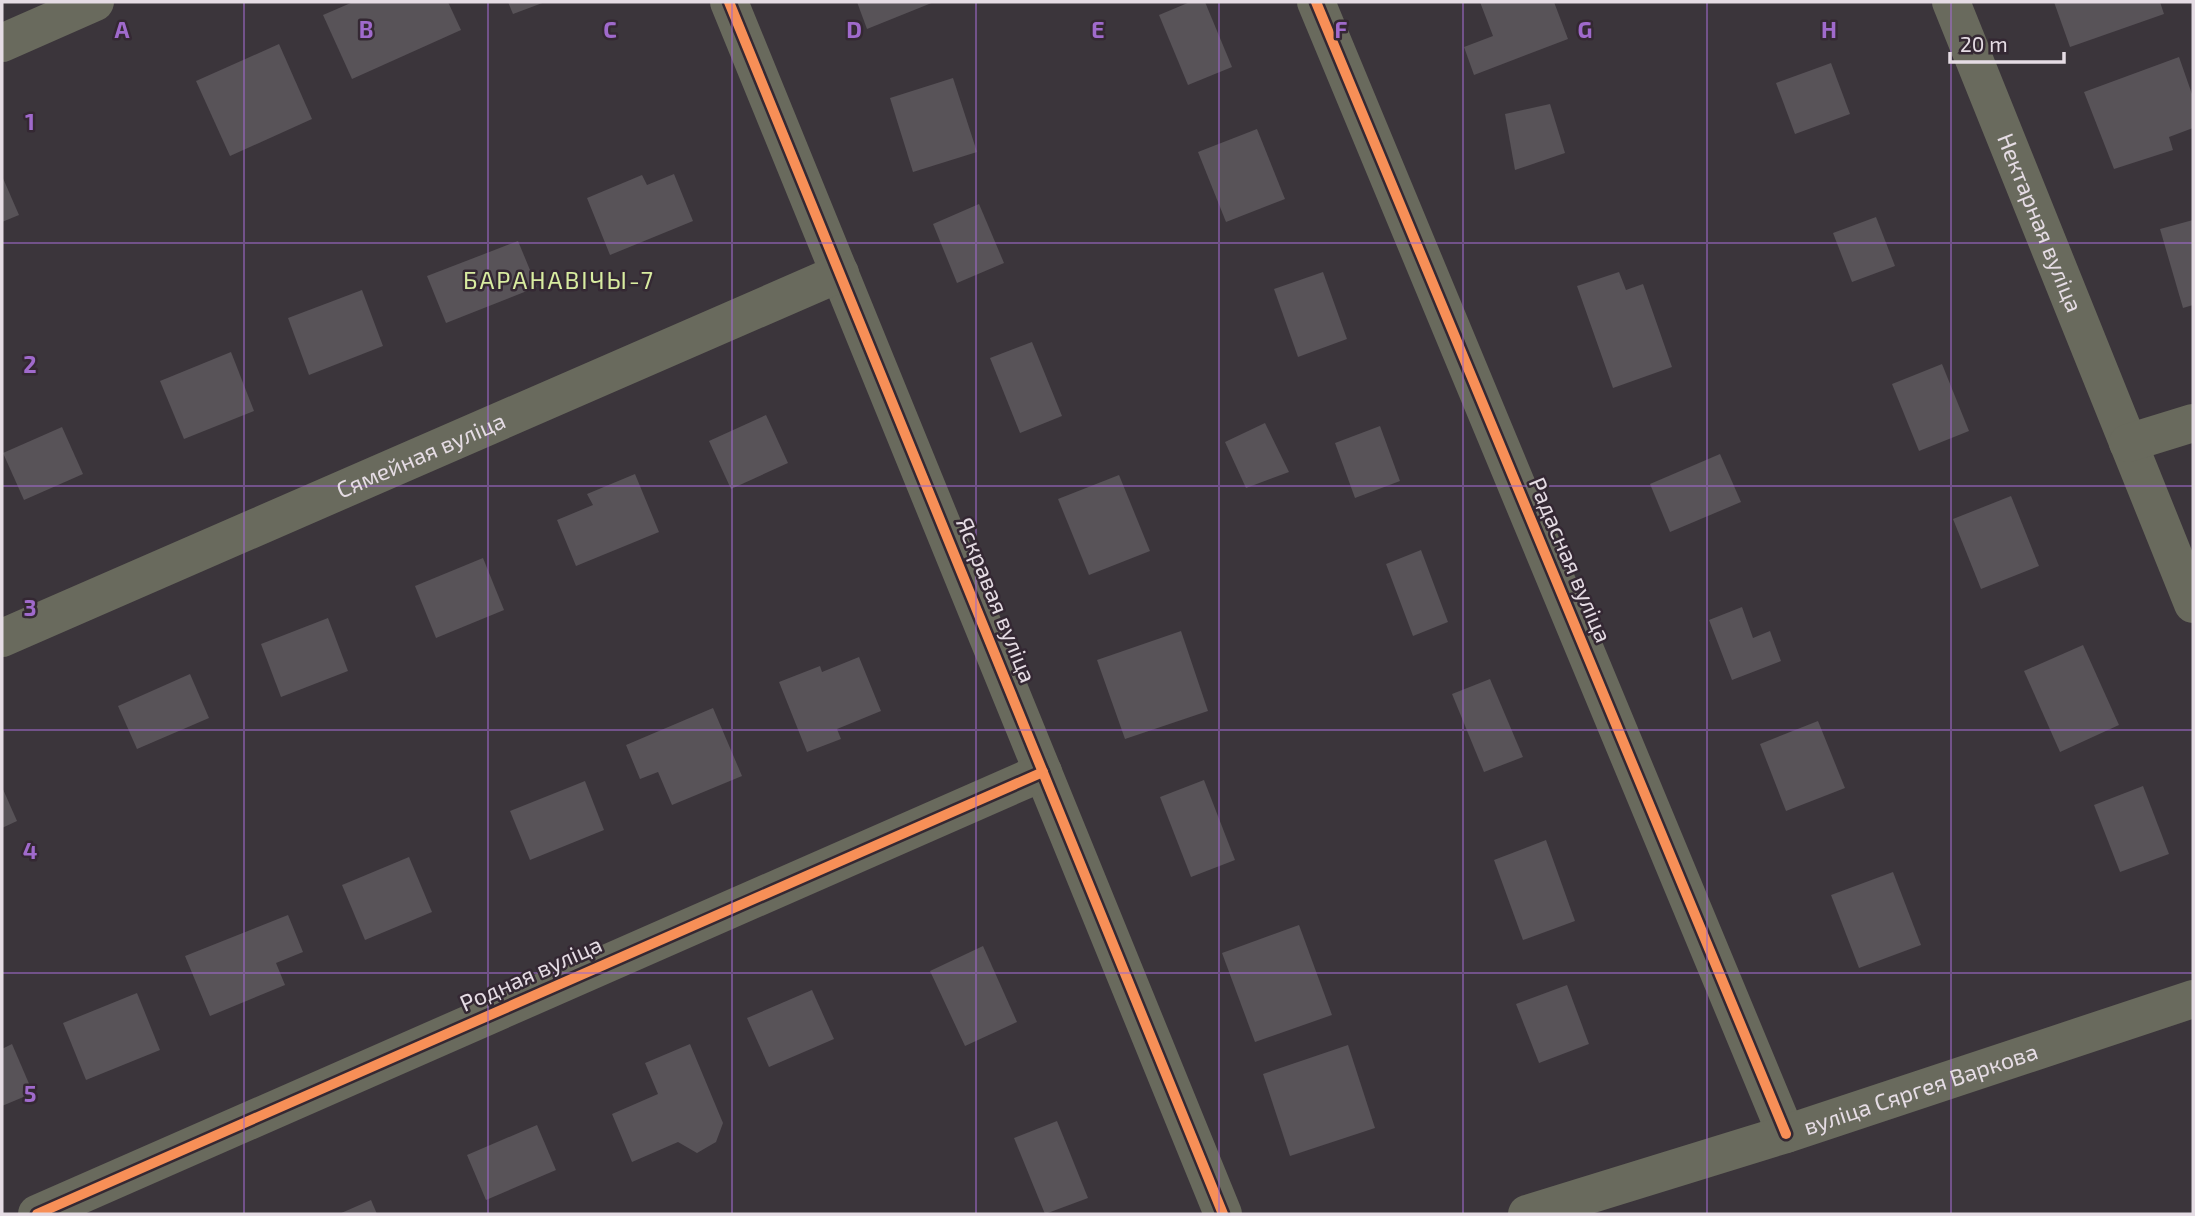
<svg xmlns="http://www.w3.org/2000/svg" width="2195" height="1216" font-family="'Exo 2',sans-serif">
<rect width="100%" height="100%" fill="#3b353b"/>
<g fill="#585358">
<path d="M353 2H448L461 30 352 79 323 15Z"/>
<path d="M508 2H545L513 14Z"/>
<path d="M857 2H934L867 29Z"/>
<path d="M1190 2H1205L1232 67 1188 85 1159 15Z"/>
<path d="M1480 2H1554L1568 39 1474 75 1464 47 1493 36Z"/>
<path d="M2054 2H2160L2164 14 2070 47Z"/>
<path d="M279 44 312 119 230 156 196 81Z"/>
<path d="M2179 57 2193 97V128L2169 137 2173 150 2114 169 2084 92Z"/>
<path d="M1831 63 1850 114 1795 134 1776 83Z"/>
<path d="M953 78 977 152 913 172 890 98Z"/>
<path d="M1550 104 1565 153 1515 170 1505 114Z"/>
<path d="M1257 129 1285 199 1226 222 1198 152Z"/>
<path d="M674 174 693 221 610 255 587 198 642 175 647 185Z"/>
<path d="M2 176 19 215 2 222Z"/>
<path d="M979 204 1004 263 957 283 933 224Z"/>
<path d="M1876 217 1895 266 1852 282 1833 233Z"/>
<path d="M2193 220V305L2183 308 2160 229Z"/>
<path d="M518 241 537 287 446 323 427 276Z"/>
<path d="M1323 272 1347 339 1298 357 1274 289Z"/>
<path d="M1619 272 1626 290 1643 284 1672 367 1613 388 1577 286Z"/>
<path d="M362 290 383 346 309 375 288 318Z"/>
<path d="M1032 342 1062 416 1020 433 990 358Z"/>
<path d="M231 352 254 411 184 439 160 381Z"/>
<path d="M1942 364 1969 431 1919 451 1892 384Z"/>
<path d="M766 415 788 463 731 489 709 441Z"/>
<path d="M1265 423 1289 472 1246 488 1225 442Z"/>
<path d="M1380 426 1400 481 1355 498 1335 443Z"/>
<path d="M62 427 83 474 24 500 3 453Z"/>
<path d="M1720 454 1741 502 1670 532 1650 484Z"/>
<path d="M635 474 659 532 576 566 557 520 593 505 587 494Z"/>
<path d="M1119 475 1150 551 1089 575 1058 499Z"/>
<path d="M2011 496 2039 566 1981 589 1953 519Z"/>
<path d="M1421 550 1448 622 1413 636 1386 564Z"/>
<path d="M483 558 504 610 436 638 415 586Z"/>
<path d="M1742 607 1753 638 1770 631 1781 661 1732 680 1709 620Z"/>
<path d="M328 618 348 671 281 697 261 644Z"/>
<path d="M1181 631 1208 711 1125 739 1097 660Z"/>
<path d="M2083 645 2119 725 2060 752 2024 671Z"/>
<path d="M859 657 881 711 837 729 841 739 807 752 779 682 820 666 822 672Z"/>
<path d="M190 674 209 718 137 749 118 706Z"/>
<path d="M1490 679 1523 757 1484 772 1452 694Z"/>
<path d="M713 708 742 776 672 805 658 772 640 779 626 745Z"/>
<path d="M1818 721 1845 788 1786 811 1760 744Z"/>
<path d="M1204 780 1235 860 1191 877 1160 797Z"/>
<path d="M585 781 604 830 530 860 510 811Z"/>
<path d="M2143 786 2169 854 2120 872 2094 805Z"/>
<path d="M2 787 17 821 2 828Z"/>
<path d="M1546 840 1575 921 1523 940 1494 860Z"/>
<path d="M409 857 432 912 365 940 342 885Z"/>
<path d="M1893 872 1921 945 1859 968 1831 895Z"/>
<path d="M288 915 303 952 276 963 285 985 210 1016 185 956Z"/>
<path d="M1299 925 1332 1015 1255 1042 1222 953Z"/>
<path d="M983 946 1017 1022 965 1046 930 971Z"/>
<path d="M1567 985 1589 1044 1539 1063 1516 1004Z"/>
<path d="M812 990 834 1039 769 1067 747 1018Z"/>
<path d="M137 993 160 1050 86 1080 63 1023Z"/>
<path d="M12 1044 33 1093 2 1106V1049Z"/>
<path d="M690 1044 723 1123 716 1142 697 1153 678 1142 632 1162 612 1114 658 1094 645 1063Z"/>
<path d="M1348 1045 1375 1128 1290 1156 1263 1074Z"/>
<path d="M1057 1121 1088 1198 1045 1214 1014 1138Z"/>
<path d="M537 1125 556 1170 486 1200 467 1155Z"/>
<path d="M371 1200 377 1214H339Z"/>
</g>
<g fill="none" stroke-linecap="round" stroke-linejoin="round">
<g stroke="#696a5d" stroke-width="38">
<path d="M729 2 1223 1214"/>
<path d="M1316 2 1786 1134"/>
<path id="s1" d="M1951 2 2193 604"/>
<path d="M2 43 95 2"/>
<path d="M2128 443 2193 423"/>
<path id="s2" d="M2 638 840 273"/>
<path d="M37 1214 1043 772"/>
<path id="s3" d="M1527 1214 1786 1134 2193 999"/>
</g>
<defs>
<g id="cycleway">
<path d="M729 2 1223 1214"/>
<path d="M1316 2 1786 1134"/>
<path d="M37 1214 1043 772"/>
</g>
</defs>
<use href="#cycleway" stroke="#342833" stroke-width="15"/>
<use href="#cycleway" stroke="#f78f57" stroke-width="10"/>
</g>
<path fill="none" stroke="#a06acc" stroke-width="2" stroke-opacity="0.55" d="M244 2V1214M488 2V1214M732 2V1214M976 2V1214M1219 2V1214M1463 2V1214M1707 2V1214M1951 2V1214M2 243H2193M2 486H2193M2 730H2193M2 973H2193"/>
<g text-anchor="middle" stroke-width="5" stroke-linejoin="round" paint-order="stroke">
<g font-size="23" fill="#e5dce4" stroke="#342833">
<text dy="8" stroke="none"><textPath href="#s1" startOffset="238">Нектарная вуліца</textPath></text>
<text dy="8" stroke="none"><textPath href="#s2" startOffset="457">Сямейная вуліца</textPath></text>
<text transform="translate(1570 560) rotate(67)" y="8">Радасная вуліца</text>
<text transform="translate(996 600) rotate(68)" y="8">Яскравая вуліца</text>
<text transform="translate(531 974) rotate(-24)" y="8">Родная вуліца</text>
<text dy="8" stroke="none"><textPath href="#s3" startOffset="413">вуліца Сяргея Варкова</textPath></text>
</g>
<g font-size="24" letter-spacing="2" fill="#d8eca0" stroke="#342833">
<text x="559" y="289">БАРАНАВІЧЫ-7</text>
</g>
</g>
<g font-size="23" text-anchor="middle" font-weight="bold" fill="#a06acc" stroke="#342833" stroke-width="5" stroke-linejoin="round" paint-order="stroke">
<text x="122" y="38">A</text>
<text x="366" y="38">B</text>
<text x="610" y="38">C</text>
<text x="854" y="38">D</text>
<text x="1098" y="38">E</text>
<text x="1341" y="38">F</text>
<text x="1585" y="38">G</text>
<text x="1829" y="38">H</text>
<text x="30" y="130">1</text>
<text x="30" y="373">2</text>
<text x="30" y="616">3</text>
<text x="30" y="859">4</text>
<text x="30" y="1102">5</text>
</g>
<rect width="2195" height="1216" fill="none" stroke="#e5dce4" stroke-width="7"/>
<path d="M1950 52v10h114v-10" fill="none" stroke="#e5dce4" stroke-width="3.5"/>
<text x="1960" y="52" font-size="21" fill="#e5dce4" stroke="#342833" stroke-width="5" paint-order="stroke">20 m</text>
</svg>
